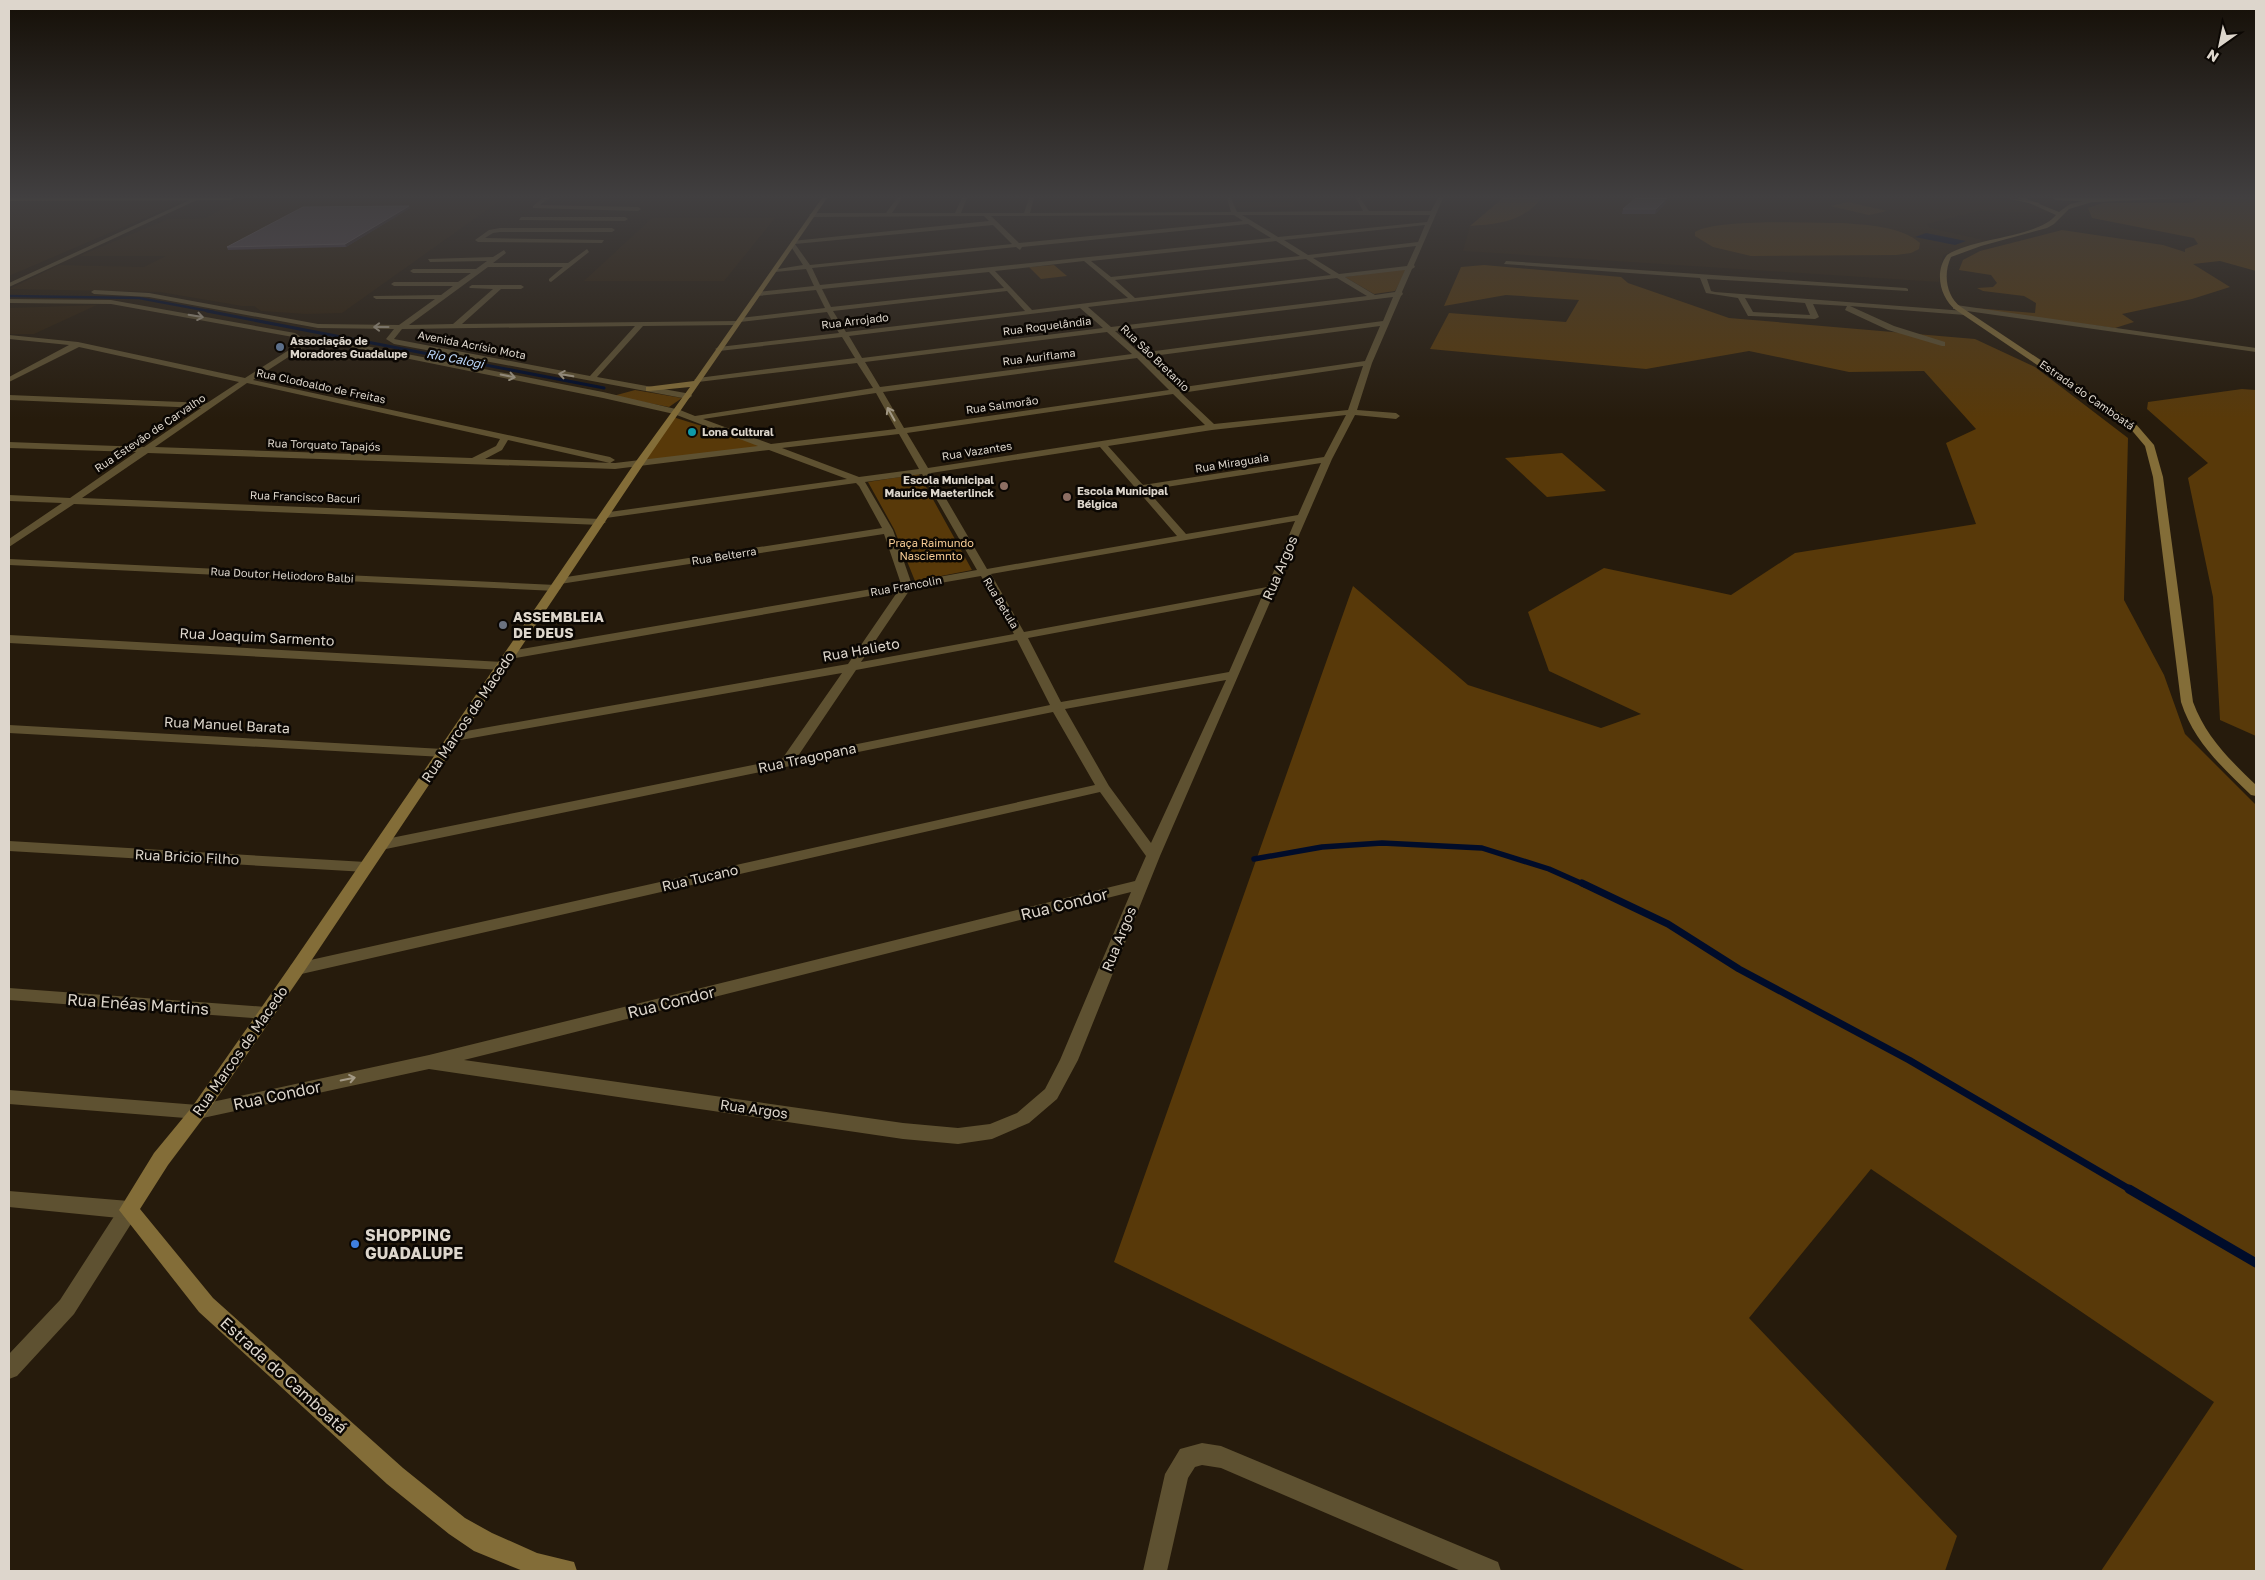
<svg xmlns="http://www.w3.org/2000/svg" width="2265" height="1580" font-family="'Golos Text',sans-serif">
<rect width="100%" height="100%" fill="#261b0c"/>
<g fill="#2f200b">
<path d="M1503 198H1993L2034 205 2054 213 1978 211 1927 224 1930 228 1988 241 1943 255 1939 282 1463 251 1470 226Z"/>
<path d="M187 200 93 240 9 276V201Z"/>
<path d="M239 200H501L342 313 306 314 261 311 254 306H242L160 292 9 289 59 265 144 267 166 256H79L168 219 205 218Z"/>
<path d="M1235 202H1292L1294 207 1233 208Z"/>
<path d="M652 218H775L724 281H584Z"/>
<path d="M97 305 34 334H9V308Z"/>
</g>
<g fill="#583909">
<path d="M1503 198H1542C1522 222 1500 224 1470 226Z"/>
<path d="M2202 198H2256V271L2220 261 2193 264 2230 287 2192 299 2122 314 2134 322 2115 328 1984 311 1975 308 2035 313 2036 303 2024 296 1983 291 1977 288 1993 287 1997 283 1991 275 1959 270 1963 260 1980 251 2062 230 2163 245 2185 252V249L2198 244 2194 238 2092 218 2088 208 2103 203H2190Z"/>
<path d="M1848 202 1887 211 1869 215 1830 206Z"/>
<path d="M1842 223C1867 225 1901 226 1920 243L1919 249 1911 253 1896 255 1751 256 1713 247 1695 236V232C1716 218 1813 223 1842 223Z"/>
<path d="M1054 265 1067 276 1041 279 1029 267Z"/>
<path d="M1484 265 1621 277 1628 283 1729 318 1975 339 2035 367 2128 438 2124 600 2164 675 2185 734 2256 805V1571H2101L2214 1402 1871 1169 1749 1318 1957 1536 1945 1571H1746L1114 1262 1353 586 1468 685 1601 728 1641 714 1549 671 1528 612 1604 568 1731 595 1795 553 1976 524 1946 443 1976 429 1924 371 1849 372 1749 351 1646 369 1430 349 1449 313 1566 322 1579 300 1506 295 1444 306 1461 267Z"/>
<path d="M1408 268 1395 291 1374 294 1345 277Z"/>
<path d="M2242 389 2256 390V736L2220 720 2213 597 2188 478 2208 463 2147 409 2148 402Z"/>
<path d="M635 390 682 398 669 407 613 396Z"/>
<path d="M673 417 769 447 640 463Z"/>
<path d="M1562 453 1606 491 1547 497 1505 458Z"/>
<path d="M919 474 972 570 915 581 894 529 868 482Z"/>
</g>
<path fill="#000c2a" d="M1926 233 1966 241 1955 245 1915 237Z"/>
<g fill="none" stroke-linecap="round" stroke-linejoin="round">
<path stroke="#000c2a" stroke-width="2.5" d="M9 296 139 298 214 312"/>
<path stroke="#000c2a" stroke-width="3" d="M207 311 604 388"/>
<path stroke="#000c2a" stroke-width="5.5" d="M1254 859 1322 847 1382 843 1482 848 1549 869 1585 885"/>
<path stroke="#000c2a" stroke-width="7" d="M1582 883 1668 924 1739 969 1909 1060 2131 1190"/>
<path stroke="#000c2a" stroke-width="9" d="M2129 1189 2256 1263"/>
<g fill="#5e5131" fill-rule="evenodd">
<path d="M543 198H549L540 205 638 207 641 209 638 211 533 208V206Z"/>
<path d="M897 198H902L892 213H955L962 198H967L961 213H1024L1029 198H1034L1030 213 1231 212 1227 198H1231L1237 212 1363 211 1356 198H1360L1369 211H1431L1438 198H1443L1414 265 1415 267 1412 269 1402 292 1403 294 1401 296 1372 363 1357 410 1396 413 1400 416 1396 419 1355 415 1332 459 1160 856 1078 1060 1057 1099 1029 1123 992 1139 958 1144 903 1139 429 1069 198 1119 192 1117 189 1112 192 1107 198 1105 429 1055 1135 881 1146 856 1100 792 297 975 291 973 289 969 291 965 297 963 1095 785 1053 712 381 850 376 848 374 845 376 842 381 840 782 759 842 673 455 741 448 737 455 733 848 664 898 591 510 659 504 655 510 651 901 584 884 534 560 584 555 581 560 578 882 528 859 486 856 483 606 518 601 515 602 513 847 479 769 450 615 469 148 453 82 498 601 519 606 522 601 525 74 504 9 547V539L62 503 9 501V495L70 498 136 452 9 448V442L144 447 201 408 9 400V395L207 403 239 382 79 347 9 382V377L69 345 9 339V335L78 342 245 378 300 343 293 337 111 304 9 303V299L111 300 295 333 307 341H340L603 392 680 410 695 416 873 388 857 363 698 382 694 380 698 378 855 358 842 337 719 351 715 349 719 347 839 333 827 312 740 322 737 325 643 326 597 377 691 394 692 396 688 399 394 344 386 339 394 329 318 328 149 297 94 294 91 292 94 290 149 293 318 324 399 325 435 299H376L373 297 374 296 441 295 453 286H394L391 284 394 282H458L471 273H413L410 271 413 269H476L487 261 430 262 428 259 493 257 504 250 506 253 493 263H568L587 249 589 252 551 282 549 281V279L563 267H488L409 325 453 324 493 289 470 288 469 287 472 285H521L524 287 521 289H501L462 324 737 321 740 318 825 308 816 290 758 296 755 294 758 292 814 286 806 269 775 272 772 270 803 265 790 245 792 241 989 221 984 216 812 217 809 215 812 213H886ZM1234 215 1243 221 1019 243 991 216ZM1242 215H1430L1427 222 1278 237ZM1248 224 1271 238 820 285 812 268 1016 247 1020 250 1022 247ZM993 225 1012 244 810 265 795 244ZM1425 225 1418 242 1308 255 1284 240ZM1276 241 1300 256 1111 277 1091 261ZM1416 246 1407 266 1339 274 1313 258ZM1306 259 1331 275 1135 298 1115 280ZM1084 261 1128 298 1032 310 995 271ZM1405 270 1395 292 1375 295 1345 277ZM989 272 1004 288 831 307 822 289ZM1337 278 1367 296 1111 327 1088 307ZM1007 291 1025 311 846 332 833 311ZM1393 297 1383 321 1140 353 1115 331ZM1080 308 1103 328 862 358 849 336ZM635 326 590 376 394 339 402 329ZM1380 326 1365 361 1177 388 1145 357ZM1107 332 1132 354 880 387 865 362ZM307 345H340L603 398 674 414 758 446 615 463 485 459 502 450 508 440 610 463 615 460 610 457 253 380ZM1137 358 1169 390 904 428 883 392ZM1363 366 1348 410 1214 424 1181 393ZM247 383 500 439 496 446 472 458 155 447ZM876 393 896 429 771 444 703 419ZM1173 394 1205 425 928 468 907 433ZM1346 415 1324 457 1143 485 1108 446 1212 430ZM899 434 919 469 859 477 782 448ZM1100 447 1177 536 987 569 931 473ZM1321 463 1298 515 1186 534 1147 490ZM922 474 977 570 911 582 893 530 865 482ZM1295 521 1267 587 1024 632 991 574ZM981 576 1014 634 861 662 911 588ZM1263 594 1229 672 1061 702 1028 638ZM1017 640 1050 705 798 756 856 670ZM1226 680 1151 843 1109 786 1065 709ZM1131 892 1060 1060 1045 1089 1017 1113 990 1124 958 1128 903 1123 464 1060Z"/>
<path d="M521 217H625L628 219 625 221 519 220Z"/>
<path d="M500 228H612L615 230 612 232H500L493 233 485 238 604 240 602 243 478 242 475 240 489 230Z"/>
<path d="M1506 261 1906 288 1908 289V291L1707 279 1711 291 1715 292 1965 311 1969 313 1965 315 1850 306 1894 326 1945 342V346H1942L1888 330 1845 310 1847 306 1813 304 1819 317 1815 319 1751 316H1748L1738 298 1706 293 1700 278 1504 264ZM1745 298 1805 303 1810 315 1753 312Z"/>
<path d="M1956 305 2256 348V352L1953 309V305Z"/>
<path d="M9 559 556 585 561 588 556 591 9 565Z"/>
<path d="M9 635 503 662 509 666 503 670 9 643Z"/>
<path d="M9 725 443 749 450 753 443 757 9 733Z"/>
<path d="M9 841 366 862 371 864 373 867 371 870 366 872 9 851Z"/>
<path d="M9 988 266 1007 272 1009 274 1013 272 1017 266 1019 9 1000Z"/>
<path d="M129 1201 136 1204 139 1210 136 1216 74 1314 17 1376 9 1379V1354L60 1300 122 1204Z"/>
<path d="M1202 1443 1221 1446 1498 1562 1501 1571H1461L1221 1468 1202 1465 1195 1467 1188 1478 1167 1571H1143L1165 1474 1180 1449Z"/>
</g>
<g fill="#5e5131" fill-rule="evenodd">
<path d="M194 198 199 199 9 287V283Z"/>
<path d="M9 1090 198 1105 204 1107 207 1112 204 1117 198 1119 9 1104Z"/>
<path d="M9 1191 129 1201 136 1204 139 1210 136 1216 129 1219 9 1207Z"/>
</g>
<g fill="#836d38" fill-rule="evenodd">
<path d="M822 198H827L643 465 303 973 204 1117 168 1165 140 1209 213 1298 403 1468 465 1518 492 1533 537 1553 574 1562 577 1571H523L474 1551 449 1534 387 1484 199 1312 119 1210 154 1153 192 1107 291 965 634 464 690 387 649 391H646V387L694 381Z"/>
<path d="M2018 198H2025L2059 212 2070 204 2096 198 2099 200 2069 209 2054 224 2047 228 1981 246 1951 257C1943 274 1946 296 1961 307L2135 423 2154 445 2163 477 2193 702C2206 737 2229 759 2256 785V796L2251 795C2222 767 2194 742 2181 702L2153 477 2145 446 2129 427 1956 310C1940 298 1934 272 1947 255 1975 237 2037 238 2056 215Z"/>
</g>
<g fill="#a0833d" fill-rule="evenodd">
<path d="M9 198H234L231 200 9 201Z"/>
<path d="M2007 198 2040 203 2037 205Z"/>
<path d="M2053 198H2179L2096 202 2055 200Z"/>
</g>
</g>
<g fill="#4a3f4e">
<path d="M1666 203 1655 214H1622L1623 209Z"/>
<path d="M410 208 346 247 228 250 227 247Z"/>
</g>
<g fill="#352a2e">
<path d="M1667 198 1666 203 1655 214 1656 209Z"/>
<path d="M409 206 410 208 346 247 345 244Z"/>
</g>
<g fill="#5a505b" stroke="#6e656d">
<path d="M1636 198H1667L1656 209H1623Z"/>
<path d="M409 206 345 244 227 247 303 207Z"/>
</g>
<defs><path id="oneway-shaft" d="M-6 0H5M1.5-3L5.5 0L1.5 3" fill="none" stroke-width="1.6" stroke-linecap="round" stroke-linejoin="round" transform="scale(1.25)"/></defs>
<g stroke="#a49a86">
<use href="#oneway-shaft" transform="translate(196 316) rotate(10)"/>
<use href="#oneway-shaft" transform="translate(381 327) rotate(-180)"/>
<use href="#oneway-shaft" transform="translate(566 375) rotate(-170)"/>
<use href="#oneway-shaft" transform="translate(508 376) rotate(11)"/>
<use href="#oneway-shaft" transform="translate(891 414) rotate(-119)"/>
<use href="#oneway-shaft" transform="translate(348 1079) rotate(-12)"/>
</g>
<linearGradient id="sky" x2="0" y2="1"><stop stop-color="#150f07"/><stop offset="0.47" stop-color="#413f40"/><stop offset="1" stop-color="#413f40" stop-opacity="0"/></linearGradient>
<rect width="2265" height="419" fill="url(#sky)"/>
<circle fill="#5c6f8a" stroke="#0b0703" stroke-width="2" cx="280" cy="347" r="5"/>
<circle fill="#0f9aa8" stroke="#0b0703" stroke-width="2" cx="692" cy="432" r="5"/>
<g fill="#8d6e63" stroke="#0b0703" stroke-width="2">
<circle cx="1004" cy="486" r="5"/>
<circle cx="1067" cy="497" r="5"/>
</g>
<circle fill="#6b7280" stroke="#0b0703" stroke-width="2" cx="503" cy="625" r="5"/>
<circle fill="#3f7fe0" stroke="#0b0703" stroke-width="2" cx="355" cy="1244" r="5"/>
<g text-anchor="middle" stroke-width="5" stroke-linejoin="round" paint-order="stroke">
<g font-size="11" fill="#ddd6cc" stroke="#0b0703">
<text transform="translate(855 321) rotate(-7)" y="4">Rua Arrojado</text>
<text transform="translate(1047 326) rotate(-7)" y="4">Rua Roquelândia</text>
<text transform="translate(472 345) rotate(11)" y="4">Avenida Acrísio Mota</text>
<text transform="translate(1039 357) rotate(-7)" y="4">Rua Auriflama</text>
<text transform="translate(1155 358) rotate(44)" y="4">Rua São Bretanio</text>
<text transform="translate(321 386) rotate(12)" y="4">Rua Clodoaldo de Freitas</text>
<text transform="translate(2087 395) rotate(35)" y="4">Estrada do Camboatá</text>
<text transform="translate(1002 405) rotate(-8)" y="4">Rua Salmorão</text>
<text transform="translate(150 433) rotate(-34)" y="4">Rua Estevão de Carvalho</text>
<text transform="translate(324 445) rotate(2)" y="4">Rua Torquato Tapajós</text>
<text transform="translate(977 451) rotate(-9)" y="4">Rua Vazantes</text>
<text transform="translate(1232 463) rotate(-9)" y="4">Rua Miraguaia</text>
<text transform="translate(305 497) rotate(2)" y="4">Rua Francisco Bacuri</text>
<text transform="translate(724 556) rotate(-9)" y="4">Rua Belterra</text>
<text transform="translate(282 575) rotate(3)" y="4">Rua Doutor Heliodoro Balbi</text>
<text transform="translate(906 586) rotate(-10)" y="4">Rua Francolin</text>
<text transform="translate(1001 603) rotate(59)" y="4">Rua Betula</text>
</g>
<g font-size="11" font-weight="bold" fill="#ddd6cc" stroke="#0b0703" text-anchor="start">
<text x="290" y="345">Associação de<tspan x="290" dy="13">Moradores Guadalupe</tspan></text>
<text x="702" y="436">Lona Cultural</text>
<text x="994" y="484" text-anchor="end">Escola Municipal<tspan x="994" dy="13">Maurice Maeterlinck</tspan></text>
<text x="1077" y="495">Escola Municipal<tspan x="1077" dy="13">Bélgica</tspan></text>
</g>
<g font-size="11" fill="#f6cb94" stroke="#0b0703">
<text x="931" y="547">Praça Raimundo<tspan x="931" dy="13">Nasciemnto</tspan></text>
</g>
<g font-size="12" font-style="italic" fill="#bed9fc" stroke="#0b0703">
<text transform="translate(455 359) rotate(11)" y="4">Rio Calogi</text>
</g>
<g font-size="14" fill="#ddd6cc" stroke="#0b0703">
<text transform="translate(1280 568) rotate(-67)" y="5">Rua Argos</text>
<text transform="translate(257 637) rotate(3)" y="5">Rua Joaquim Sarmento</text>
<text transform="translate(861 650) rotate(-10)" y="5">Rua Halieto</text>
<text transform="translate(468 717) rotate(-56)" y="5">Rua Marcos de Macedo</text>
<text transform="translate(227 725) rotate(3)" y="5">Rua Manuel Barata</text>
<text transform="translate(807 758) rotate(-12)" y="5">Rua Tragopana</text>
<text transform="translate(187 857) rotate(3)" y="5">Rua Bricio Filho</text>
<text transform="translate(700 878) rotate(-13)" y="5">Rua Tucano</text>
<text transform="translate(1119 939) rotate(-68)" y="5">Rua Argos</text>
<text transform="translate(240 1051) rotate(-55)" y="5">Rua Marcos de Macedo</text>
<text transform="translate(754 1109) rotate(8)" y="5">Rua Argos</text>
</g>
<g font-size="14" font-weight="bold" fill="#ddd6cc" stroke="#0b0703" text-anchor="start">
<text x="513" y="622">ASSEMBLEIA<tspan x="513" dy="16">DE DEUS</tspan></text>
</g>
<g font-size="16" fill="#ddd6cc" stroke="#0b0703">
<text transform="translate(1064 904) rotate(-14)" y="6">Rua Condor</text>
<text transform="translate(671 1002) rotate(-14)" y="6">Rua Condor</text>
<text transform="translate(138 1004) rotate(4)" y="6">Rua Enéas Martins</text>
<text transform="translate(277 1095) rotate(-12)" y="6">Rua Condor</text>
<text transform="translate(284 1375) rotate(42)" y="6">Estrada do Camboatá</text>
</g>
<g font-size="16" font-weight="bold" fill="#ddd6cc" stroke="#0b0703" text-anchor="start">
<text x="365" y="1241">SHOPPING<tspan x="365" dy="18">GUADALUPE</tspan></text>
</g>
</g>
<rect width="2265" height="1580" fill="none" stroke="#ddd6cc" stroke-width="20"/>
<g transform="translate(2220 45) rotate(213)" stroke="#0b0703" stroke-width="4" paint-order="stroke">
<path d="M0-4L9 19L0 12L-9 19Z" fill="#ddd6cc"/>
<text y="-8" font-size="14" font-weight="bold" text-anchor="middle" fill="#ddd6cc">N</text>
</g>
</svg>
